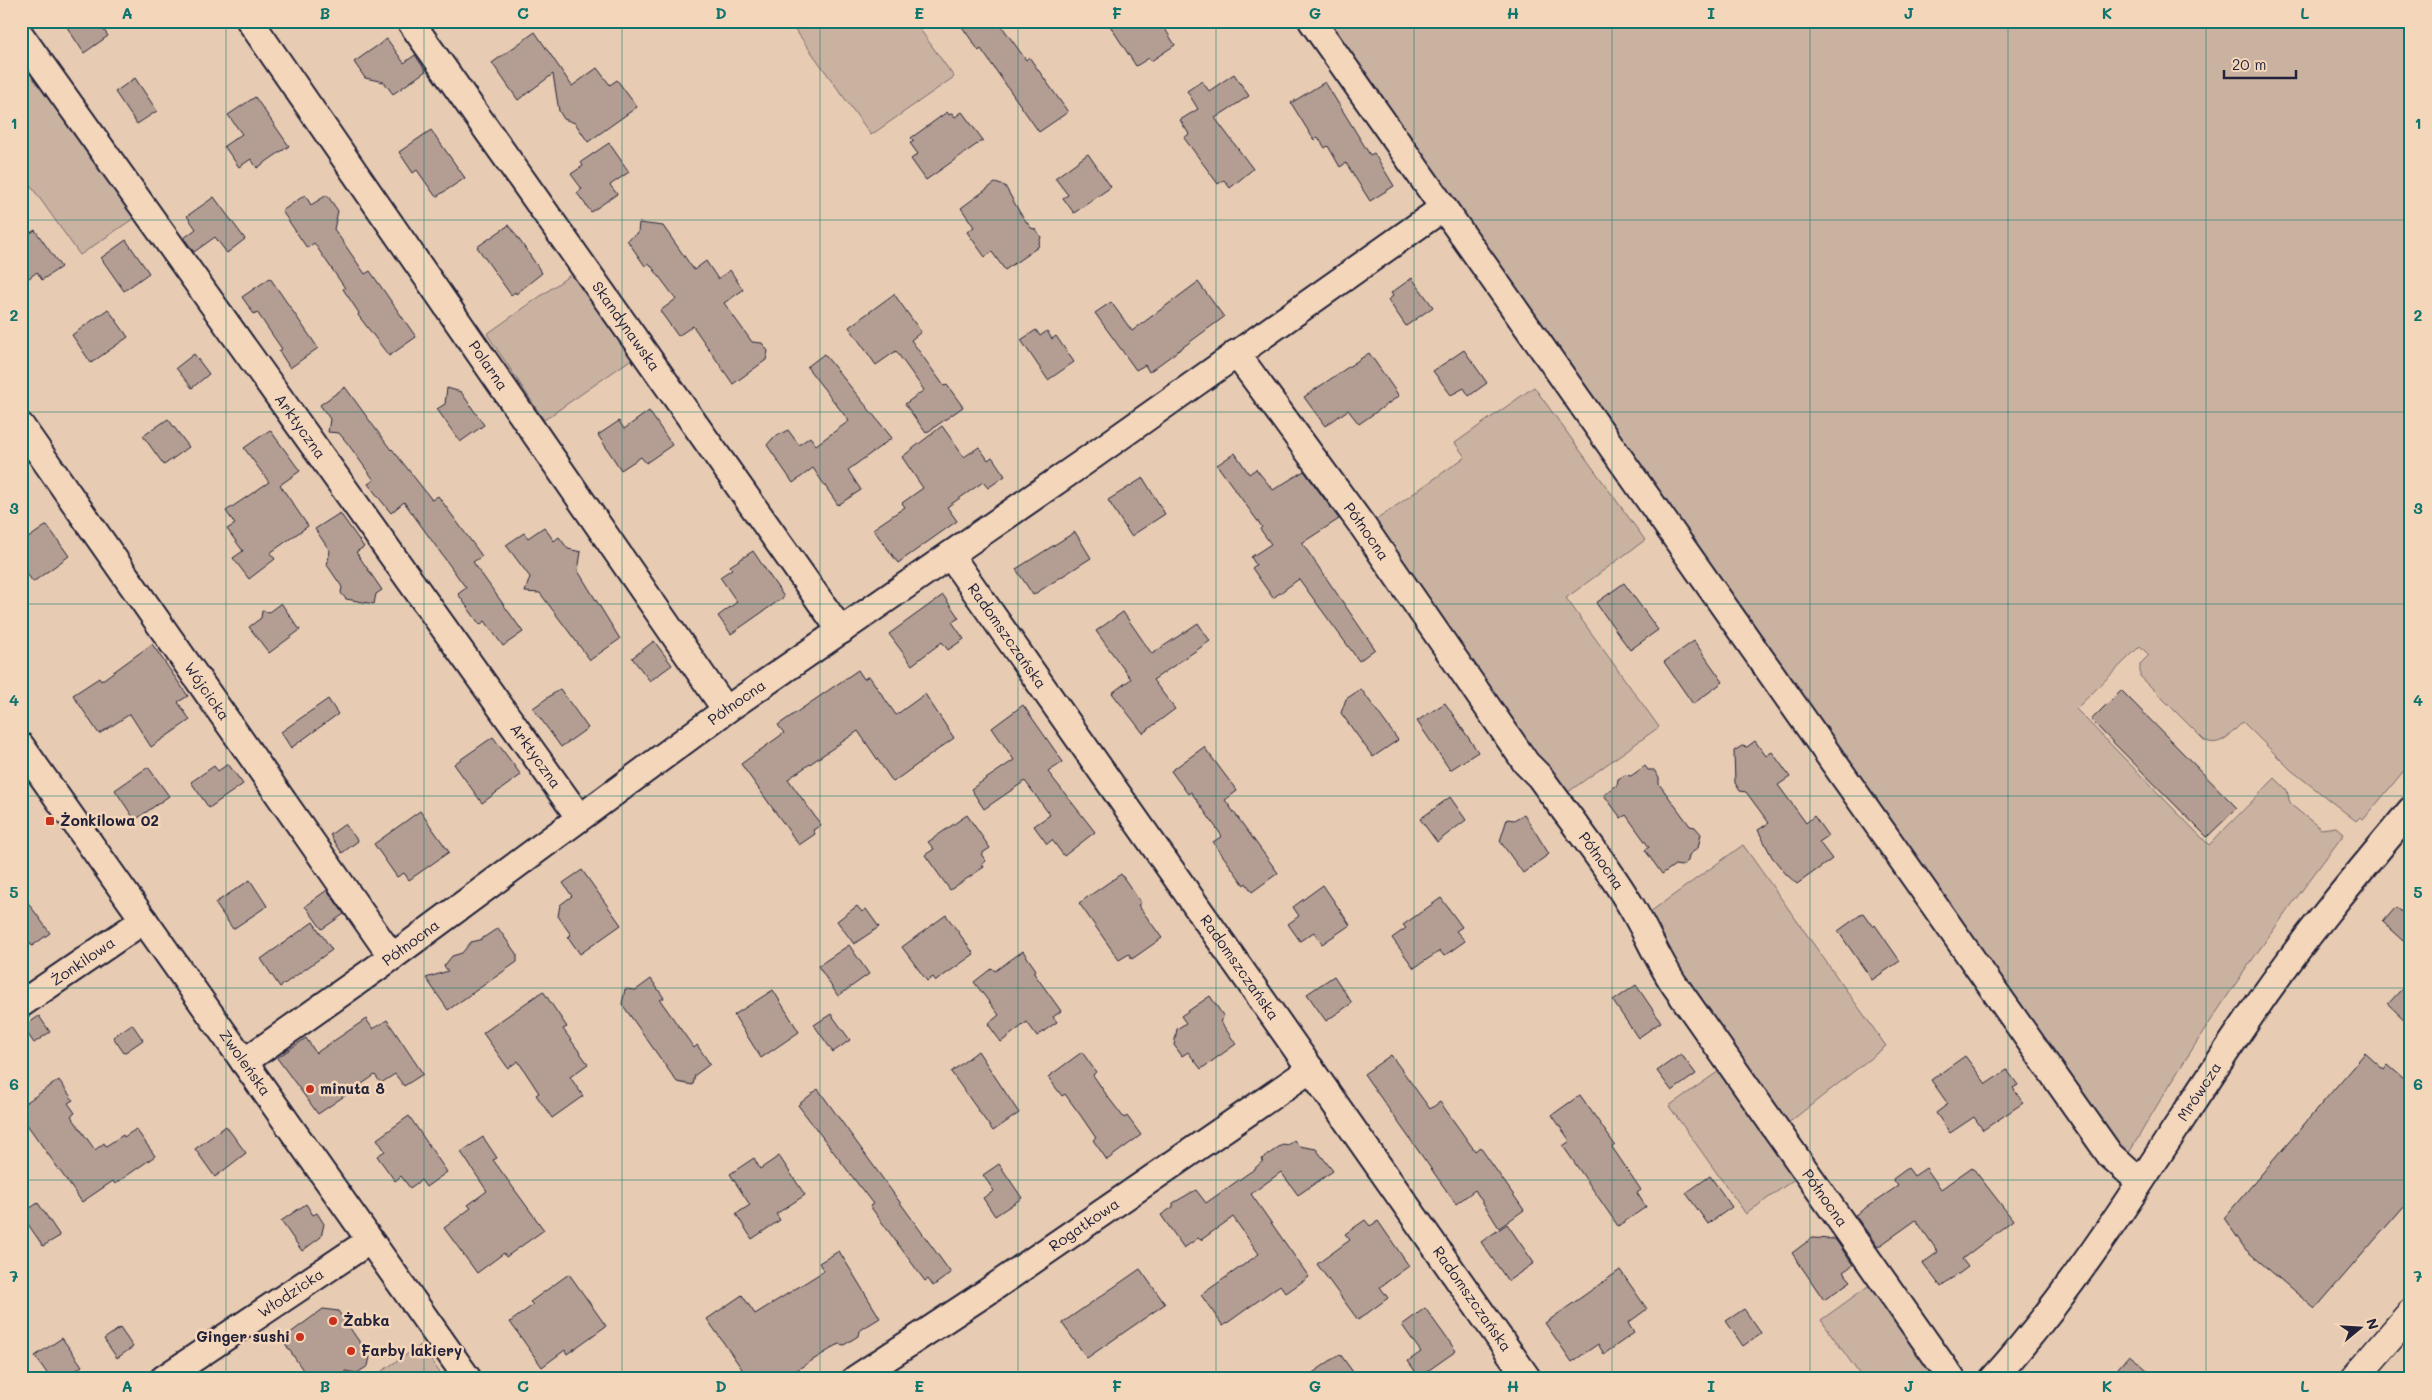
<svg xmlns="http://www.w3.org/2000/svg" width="2432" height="1400" font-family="Mali,sans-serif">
<rect width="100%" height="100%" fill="#e7cbb2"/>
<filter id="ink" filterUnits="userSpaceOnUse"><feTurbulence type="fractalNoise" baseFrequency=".02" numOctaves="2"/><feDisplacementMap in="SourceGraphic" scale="10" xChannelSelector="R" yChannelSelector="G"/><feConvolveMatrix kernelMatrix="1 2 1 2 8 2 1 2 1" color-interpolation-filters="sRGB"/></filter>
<g filter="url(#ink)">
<g fill="#cab2a1" stroke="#766a6e">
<path d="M803 21H914L954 77 871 135 794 28Z"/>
<path d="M1327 21H2406L2411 33V762L2364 819 2360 817 2356 821 2291 770 2243 722C2232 732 2221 749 2204 740L2140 676V664L2149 655 2140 646 2076 709 2209 845 2275 778 2287 790 2290 804 2321 829 2336 827 2344 834C2266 937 2193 1041 2129 1153L2121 1154Z"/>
<path d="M21 47 140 214 80 255 21 172Z"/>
<path d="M576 271 636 356 544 420 487 334Z"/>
<path d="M1534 387 1645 540 1566 598 1659 727 1564 795 1369 525 1465 457 1455 443Z"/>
<path d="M1743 845 1886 1046 1782 1128 1663 952 1650 912Z"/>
<path d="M1719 1071 1796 1178 1746 1214 1669 1106Z"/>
<path d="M1871 1284 1940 1379H1863L1821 1320Z"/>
<path d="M421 1345 444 1379H370Z"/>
</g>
<g fill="#b49e93" stroke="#22223b">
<path d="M63 21H98L108 36 84 53Z"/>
<path d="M958 21H998L1026 60 1029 57 1068 112 1039 132 981 49 979 51Z"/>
<path d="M1107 21H1160L1175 45 1151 61 1149 58 1136 66Z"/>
<path d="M535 32 572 86 597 68 610 85 617 80 637 107 588 142 575 123 564 119 559 111 553 74 518 100 492 63Z"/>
<path d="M387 39 404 63 415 55 426 71 393 94 384 82 365 78 354 62Z"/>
<path d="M1234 74 1249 96 1215 118 1253 169 1230 188 1224 180 1218 184 1193 150 1184 138 1189 134 1180 120 1198 109 1187 91 1202 81 1209 91Z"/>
<path d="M135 78 157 111 137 124 115 92Z"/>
<path d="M1325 82 1370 155 1374 153 1394 186 1370 201 1346 163 1340 167 1328 146 1325 148 1318 137 1314 140 1291 103Z"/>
<path d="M255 97 289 146 257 168 251 159 239 167 224 146 242 134 228 115Z"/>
<path d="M947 112 949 115 952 113 955 117 962 112 983 140 926 180 911 159 918 154 910 143 914 141 911 138Z"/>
<path d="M431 130 465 178 436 197 417 170 413 173 399 152Z"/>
<path d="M609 143 629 172 610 185 617 194 591 212 577 193 582 189 571 174 583 166 581 162Z"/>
<path d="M1088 154 1111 187 1074 213 1063 198 1068 195 1055 178Z"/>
<path d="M995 183 1005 186 1020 213 1031 228 1035 229 1041 237 1038 247 1005 270 992 252 985 257 967 232 974 227 961 208Z"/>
<path d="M305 195 311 205 327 195 338 211 334 229 365 274 370 271 416 337 389 356 358 315 359 313 343 289 345 288 314 243 307 248 282 211Z"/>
<path d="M214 197 245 239 227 253 215 237 194 252 184 238 196 229 187 216Z"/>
<path d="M639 223 663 226 694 270 706 261 718 279 730 270 743 290 724 303 752 342 762 343 768 351 766 360 733 384 693 326 678 336 660 311 676 299 649 263 645 266 627 240 638 233Z"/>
<path d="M509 225 542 273 516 294 515 292 511 295 477 247Z"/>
<path d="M35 230 61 267 42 280 37 272 29 278 21 267V239Z"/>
<path d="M126 240 149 273 124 291 101 258Z"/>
<path d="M270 278 318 348 290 368 279 351 282 349 269 330 257 312 254 314 242 297Z"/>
<path d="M1412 278 1433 307 1406 326 1388 300 1393 296 1391 293Z"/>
<path d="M1198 282 1224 317 1149 372 1145 365 1136 370 1095 313 1111 302 1132 331Z"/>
<path d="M894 294 921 332 911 340 944 386 947 385 963 407 926 433 905 404 924 390 896 351 876 365 849 327Z"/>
<path d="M108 309 128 337 91 363 72 335Z"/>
<path d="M1036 330 1040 336 1047 331 1052 339 1056 336 1074 362 1048 380 1021 340Z"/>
<path d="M1464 350 1487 383 1469 396 1464 388 1451 395 1433 371Z"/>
<path d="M1369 353 1399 396 1359 424 1348 410 1325 426 1304 397Z"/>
<path d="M194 354 209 374 192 388 176 368Z"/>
<path d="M824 354 892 438 848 470 861 490 838 505 813 468 793 483 767 445 773 438 788 430 799 445 810 437 816 445 849 421 807 367Z"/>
<path d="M345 387 391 450 392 449 432 500 438 496 482 556 473 562 523 632 503 646 485 621 480 625 458 594 466 588 404 502 391 513 368 484 374 480 348 444 339 433 328 432 330 419 320 405Z"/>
<path d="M447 388 461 392 484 425 460 442 437 409 445 404Z"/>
<path d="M649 411 672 445 646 463 641 457 621 470 598 435 619 421 624 429Z"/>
<path d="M168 419 189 447 164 465 143 436Z"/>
<path d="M942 426 964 457 979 447 988 460 992 457 1005 476 988 488 983 482 947 507 957 521 898 563 873 529 905 507 902 503 923 488 902 457Z"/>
<path d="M270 430 300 471 280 485 308 526 270 553 275 559 249 579 233 558 243 551 227 529 235 524 226 511 269 482 244 448Z"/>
<path d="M1235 453 1249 474 1256 469 1273 490 1304 471 1339 519 1302 543 1375 649 1359 661 1299 579 1273 598 1252 568 1256 565 1251 557 1271 544 1260 529 1262 527 1217 465Z"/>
<path d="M1143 478 1165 514 1131 536 1108 500Z"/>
<path d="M340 513 364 547 356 552 382 590 376 594 374 604 346 599 341 593 342 587 327 565 330 551 315 529Z"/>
<path d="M47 525 69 556 33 582 21 565V543Z"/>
<path d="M544 527 554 541 559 537 568 549 581 552 578 571 620 639 590 660 540 593 525 592 530 577 506 545 524 533 528 538Z"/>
<path d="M1075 532 1091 558 1033 595 1016 569Z"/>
<path d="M753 551 784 597 731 634 718 616 737 602 720 577 732 569 730 566Z"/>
<path d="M1624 583 1658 630 1630 650 1596 603Z"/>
<path d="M943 595 959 618 952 622 964 639 948 650 942 642 912 665 889 634Z"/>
<path d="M281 603 300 630 269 653 249 627 261 618 262 611 269 612Z"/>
<path d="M1123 612 1152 654 1198 623 1210 641 1153 680 1175 709 1143 733 1112 693 1131 679 1096 631Z"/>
<path d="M654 641 672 665 650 681 632 658Z"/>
<path d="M1694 641 1723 682 1693 704 1664 662Z"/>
<path d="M152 644 188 696 178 702 190 720 151 747 130 714 99 734 73 695 99 678 101 681Z"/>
<path d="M858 670 864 679 869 676 896 715 925 694 954 738 893 782 858 731 788 779 821 825 813 830 815 834 799 845 741 764 784 733 778 725Z"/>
<path d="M560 689 588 728 561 747 533 708Z"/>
<path d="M1361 689 1398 740 1373 757 1341 713 1346 699Z"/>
<path d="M2121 690 2237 808 2207 837 2091 720Z"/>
<path d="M328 699 338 714 291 748 281 732Z"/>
<path d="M1445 703 1478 752 1450 770 1417 721Z"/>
<path d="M1023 705 1063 762 1048 772 1095 832 1064 856 1052 840 1047 844 1034 826 1050 815 1025 781 984 809 971 789 1014 760 992 728Z"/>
<path d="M493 737 521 775 482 803 454 764Z"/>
<path d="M1755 741 1766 756 1772 752 1790 777 1778 785 1806 823 1814 816 1828 836 1819 842 1832 859 1797 884 1786 874 1772 857 1758 830 1769 823 1746 792 1740 791 1735 783 1734 751 1742 746 1747 747Z"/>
<path d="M1204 747 1237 791 1225 800 1278 873 1252 892 1246 883 1244 885 1213 842 1222 836 1191 792 1188 794 1171 771Z"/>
<path d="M228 764 243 784 209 808 191 782 214 766 218 771Z"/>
<path d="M1645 766 1648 770H1654L1659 778V784L1690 826 1695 827 1701 834 1698 848 1689 855 1688 861 1681 866 1675 865 1662 874 1645 850 1649 847 1626 815 1621 818 1604 795 1617 785 1618 779 1625 775 1631 776Z"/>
<path d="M148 767 169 796 135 820 115 790Z"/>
<path d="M1450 797 1466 820 1437 842 1420 819Z"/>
<path d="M420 811 449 852 409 880 404 873 397 877 374 844Z"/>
<path d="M1524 814 1549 854 1523 873 1500 841 1507 819 1514 820Z"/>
<path d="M967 815 990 848 981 854 986 861 982 864 984 867 950 890 925 855 934 849 928 842Z"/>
<path d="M345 824 358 841 342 853 330 835Z"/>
<path d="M582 870 621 925 580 954 568 937 571 935 558 916 560 905 572 896 563 883Z"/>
<path d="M1121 874 1141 903 1138 905 1162 938 1132 959 1129 954 1119 960 1079 903Z"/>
<path d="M250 880 267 906 233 929 215 903Z"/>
<path d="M1323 885 1350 925 1322 944 1314 932 1300 941 1288 924 1299 916 1293 907Z"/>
<path d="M327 890 344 914 322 929 305 906Z"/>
<path d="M21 893 50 933 32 946 21 931Z"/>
<path d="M1441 898 1462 927 1456 931 1465 941 1444 956 1440 951 1414 968 1392 938 1406 928 1403 925Z"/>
<path d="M857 906 862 912 866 909 879 927 854 944 837 921Z"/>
<path d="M2396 907 2411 920V947L2383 922Z"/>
<path d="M1863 913 1873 927 1875 925 1900 961 1872 980 1838 931Z"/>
<path d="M946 915 974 954 936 981 933 977 927 981 902 947Z"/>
<path d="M313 922 332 950 280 987 261 959Z"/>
<path d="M498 928 517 955V962L448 1010 426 978 448 971 444 966 452 956 462 953 471 942 480 940Z"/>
<path d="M849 945 869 974 838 996 818 966Z"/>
<path d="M1023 951 1036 970 1033 972 1061 1011 1053 1017 1057 1022 1037 1036 1027 1022 1001 1042 988 1024 999 1015 974 982 992 968 995 971Z"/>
<path d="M1334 976 1352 1003 1326 1021 1307 994Z"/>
<path d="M651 979 664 998 660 1000 694 1048 697 1045 710 1064 695 1075 693 1085 677 1082 622 1004 625 989 636 990Z"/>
<path d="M2411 979V1026L2388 1004Z"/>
<path d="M1636 985 1661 1022 1638 1038 1613 1001Z"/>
<path d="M773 990 799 1032 761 1058 734 1015Z"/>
<path d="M543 991 567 1027 563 1029 588 1064 570 1077 583 1096 552 1118 536 1095 539 1093 518 1061 508 1068 483 1033Z"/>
<path d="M1210 996 1224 1017 1220 1021 1236 1044 1201 1069 1188 1052 1182 1056 1174 1045 1177 1029 1186 1023 1181 1016Z"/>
<path d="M831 1014 850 1040 833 1052 814 1025Z"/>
<path d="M39 1016 50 1032 34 1043 23 1027Z"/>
<path d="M366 1019 373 1029 387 1020 423 1074 404 1086 395 1074 381 1083 375 1075 318 1114 277 1058 306 1038 316 1053Z"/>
<path d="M132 1024 143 1040 124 1053 113 1037Z"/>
<path d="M978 1051 1019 1113 993 1131 951 1072Z"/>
<path d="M1082 1052 1096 1072 1093 1075 1108 1097 1124 1118 1127 1116 1141 1135 1107 1160 1093 1140 1096 1138 1081 1116 1065 1094 1062 1096 1048 1077Z"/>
<path d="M2365 1053 2384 1070 2388 1065 2411 1085V1198L2315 1309 2246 1250 2224 1218Z"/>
<path d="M1681 1054 1696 1074 1672 1091 1657 1071Z"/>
<path d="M1391 1055 1430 1109 1440 1102 1475 1151 1480 1147 1524 1210 1499 1228 1475 1190 1456 1204 1364 1074Z"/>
<path d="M1965 1056 1986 1084 2007 1070 2018 1085 2013 1088 2023 1103 1983 1130 1974 1117 1950 1133 1936 1113 1948 1104 1931 1080Z"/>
<path d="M59 1080 73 1100 68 1103 75 1113 71 1116 95 1150 104 1143 106 1146 123 1135 124 1137 136 1129 155 1156 115 1184 113 1181 82 1202 21 1116V1106Z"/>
<path d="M818 1089 951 1273 933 1286 928 1279 925 1281 870 1206 873 1204 798 1105Z"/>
<path d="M1580 1095 1615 1145 1612 1147 1641 1190 1637 1193 1646 1207 1618 1226 1563 1146 1570 1141 1552 1115Z"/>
<path d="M409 1116 447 1172 426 1187 421 1180 410 1188 401 1176 395 1181 377 1156 385 1151 377 1139Z"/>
<path d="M226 1126 246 1153 215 1177 195 1149Z"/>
<path d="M483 1137 497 1158 493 1160 544 1230 506 1257 504 1253 477 1273 444 1228 471 1208 468 1205 487 1191 461 1152Z"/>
<path d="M1294 1140 1299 1146 1316 1149 1333 1171 1298 1195 1281 1172 1251 1194 1309 1277 1286 1293 1280 1285 1223 1326 1201 1295 1259 1254 1233 1217 1201 1240 1198 1238 1184 1248 1161 1215 1173 1207V1203L1196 1190 1206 1203 1253 1170 1263 1161 1262 1159 1283 1144 1288 1145Z"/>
<path d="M779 1156 805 1195 776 1214 780 1220 752 1239 736 1214 750 1205 730 1174 754 1158 760 1169Z"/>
<path d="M999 1164 1022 1198 995 1216 983 1198 994 1191 983 1175Z"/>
<path d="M1972 1167 2013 1220 1962 1259 1968 1267 1941 1287 1923 1263 1938 1252 1916 1220 1878 1247 1855 1215 1898 1186 1893 1179 1908 1168 1914 1176 1926 1168 1941 1189Z"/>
<path d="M1710 1176 1732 1207 1708 1224 1686 1193Z"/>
<path d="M38 1203 60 1236 43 1246 21 1214Z"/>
<path d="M306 1204 313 1215 317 1213 324 1224 321 1237 302 1251 281 1221Z"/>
<path d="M1365 1220 1370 1226 1378 1221 1409 1266 1380 1287 1388 1298 1358 1320 1317 1264 1350 1240 1345 1234Z"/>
<path d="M1507 1224 1534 1263 1508 1281 1481 1242Z"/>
<path d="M1812 1238 1835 1239 1853 1265 1843 1272 1851 1281 1824 1300 1792 1253Z"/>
<path d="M839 1251 880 1318 859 1331 858 1336 844 1345 839 1344 795 1371 801 1379H749L707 1319 742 1295 755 1314 824 1271 819 1263Z"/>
<path d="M1140 1269 1165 1304 1087 1358 1062 1323Z"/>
<path d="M1620 1270 1647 1309 1628 1323 1634 1333 1604 1354 1598 1344 1572 1362 1545 1323Z"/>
<path d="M569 1274 606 1326 567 1354 565 1350 542 1367 510 1322 533 1305 530 1302Z"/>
<path d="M1425 1308 1456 1351 1419 1377 1408 1361 1421 1352 1402 1325Z"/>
<path d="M323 1309 338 1311 370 1357 368 1366 357 1373 345 1371 344 1379H317L307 1376 282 1339Z"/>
<path d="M1744 1309 1761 1333 1743 1346 1726 1321Z"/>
<path d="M120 1328 133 1347 117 1358 104 1339Z"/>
<path d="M62 1338 82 1366 63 1379H51L35 1356Z"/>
<path d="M1340 1354 1358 1379H1304Z"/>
<path d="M2129 1355 2137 1361 2157 1379H2109Z"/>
</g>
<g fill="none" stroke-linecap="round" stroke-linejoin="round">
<defs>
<g id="minor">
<path id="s1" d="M250 21 726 710"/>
<path id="s2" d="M410 21 841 631"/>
<path d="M1312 21 2110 1155 2140 1182"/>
<path id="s3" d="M21 36 579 817"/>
<path id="s4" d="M1236 353 1362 525 1526 763 1540 777C1569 818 1602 858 1628 901 1645 928 1656 957 1674 984L1952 1379"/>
<path id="s5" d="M21 426 392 957"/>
<path id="s6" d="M950 555 1528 1379"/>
<path id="s7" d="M21 746 468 1379"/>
<path id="s8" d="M21 1004 144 920"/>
<path id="s9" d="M244 1062 392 957 726 710 1084 462 1443 208"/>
<path id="s10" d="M163 1379 369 1241"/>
<path id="s11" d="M855 1379 987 1292 1311 1069"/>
<path id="s12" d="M1993 1379C2091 1270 2164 1142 2246 1022 2296 947 2353 879 2411 810"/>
</g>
<path id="major" d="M2354 1379 2411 1313"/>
</defs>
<use href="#minor" stroke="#22223b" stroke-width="30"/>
<use href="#major" stroke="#22223b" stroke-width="31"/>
<use href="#minor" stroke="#f4d6ba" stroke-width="26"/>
<use href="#major" stroke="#f4d6ba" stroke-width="28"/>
</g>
</g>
<path fill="none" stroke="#0f766e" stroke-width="1" stroke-opacity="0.55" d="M226 21V1379M424 21V1379M622 21V1379M820 21V1379M1018 21V1379M1216 21V1379M1414 21V1379M1612 21V1379M1810 21V1379M2008 21V1379M2206 21V1379M21 220H2411M21 412H2411M21 604H2411M21 796H2411M21 988H2411M21 1180H2411"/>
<g fill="#c8321e" stroke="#f4d6ba" stroke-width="2">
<rect x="45" y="816" width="10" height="10" rx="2.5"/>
<circle cx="310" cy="1089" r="5"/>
<circle cx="333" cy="1321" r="5"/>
<circle cx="300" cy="1337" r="5"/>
<circle cx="351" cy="1351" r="5"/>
</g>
<g text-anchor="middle" stroke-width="5" stroke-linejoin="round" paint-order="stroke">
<g font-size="15" fill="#22223b" stroke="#f4d6ba">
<text dy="5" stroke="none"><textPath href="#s2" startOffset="374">Skandynawska</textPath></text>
<text dy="5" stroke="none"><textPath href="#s1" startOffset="419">Polarna</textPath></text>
<text dy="5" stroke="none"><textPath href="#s3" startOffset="480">Arktyczna</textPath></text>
<text dy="5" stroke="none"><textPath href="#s4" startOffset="221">Północna</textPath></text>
<text dy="5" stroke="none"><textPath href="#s6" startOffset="99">Radomszczańska</textPath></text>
<text dy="5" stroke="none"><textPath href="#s5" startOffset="324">Wójcicka</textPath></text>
<text dy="5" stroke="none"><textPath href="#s9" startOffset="610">Północna</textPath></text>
<text dy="5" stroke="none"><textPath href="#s3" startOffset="885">Arktyczna</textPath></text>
<text dy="5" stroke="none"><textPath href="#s4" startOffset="626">Północna</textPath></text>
<text dy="5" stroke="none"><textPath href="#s9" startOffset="205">Północna</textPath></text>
<text dy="5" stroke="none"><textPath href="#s8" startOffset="75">Żonkilowa</textPath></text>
<text dy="5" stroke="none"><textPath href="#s6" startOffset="504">Radomszczańska</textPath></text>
<text dy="5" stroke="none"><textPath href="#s7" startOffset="388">Zwoleńska</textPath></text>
<text dy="5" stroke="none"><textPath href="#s12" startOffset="354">Mrówcza</textPath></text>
<text dy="5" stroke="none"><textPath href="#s4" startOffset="1031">Północna</textPath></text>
<text dy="5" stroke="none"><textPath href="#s11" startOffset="276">Rogatkowa</textPath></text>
<text dy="5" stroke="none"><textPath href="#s10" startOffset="154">Włodzicka</textPath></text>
<text dy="5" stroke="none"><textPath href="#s6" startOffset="909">Radomszczańska</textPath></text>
</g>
<g font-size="15" font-weight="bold" fill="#22223b" stroke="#f4d6ba" text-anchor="start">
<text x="60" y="826">Żonkilowa 02</text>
<text x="320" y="1094">minuta 8</text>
<text x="343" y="1326">Żabka</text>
<text x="290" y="1342" text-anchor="end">Ginger sushi</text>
<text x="361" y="1356">Farby lakiery</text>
</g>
</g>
<rect width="2432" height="1400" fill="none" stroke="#f4d6ba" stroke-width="55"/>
<g transform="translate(2360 1328) rotate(72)" stroke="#f4d6ba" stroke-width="4" paint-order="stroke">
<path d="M0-4L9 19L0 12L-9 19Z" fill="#22223b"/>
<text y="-8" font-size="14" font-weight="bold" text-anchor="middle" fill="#22223b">N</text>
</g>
<path d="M2224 70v8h72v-8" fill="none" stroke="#22223b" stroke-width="2.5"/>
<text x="2232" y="70" font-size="15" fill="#22223b" stroke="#f4d6ba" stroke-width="4" paint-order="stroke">20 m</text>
<rect x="28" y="28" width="2376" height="1344" fill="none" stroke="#0f766e" stroke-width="2"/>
<g font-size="16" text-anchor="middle" font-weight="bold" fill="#0f766e">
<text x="127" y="19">A</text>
<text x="325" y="19">B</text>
<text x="523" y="19">C</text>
<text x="721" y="19">D</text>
<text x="919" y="19">E</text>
<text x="1117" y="19">F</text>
<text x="1315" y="19">G</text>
<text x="1513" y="19">H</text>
<text x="1711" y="19">I</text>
<text x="1909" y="19">J</text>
<text x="2107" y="19">K</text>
<text x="2305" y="19">L</text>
<text x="14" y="129">1</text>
<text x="2418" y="129">1</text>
<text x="14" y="321">2</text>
<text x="2418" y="321">2</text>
<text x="14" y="514">3</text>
<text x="2418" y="514">3</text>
<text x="14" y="706">4</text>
<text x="2418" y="706">4</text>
<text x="14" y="898">5</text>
<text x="2418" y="898">5</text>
<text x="14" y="1090">6</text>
<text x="2418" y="1090">6</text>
<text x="14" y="1282">7</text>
<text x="2418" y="1282">7</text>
<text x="127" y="1392">A</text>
<text x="325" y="1392">B</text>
<text x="523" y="1392">C</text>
<text x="721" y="1392">D</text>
<text x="919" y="1392">E</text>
<text x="1117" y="1392">F</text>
<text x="1315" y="1392">G</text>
<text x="1513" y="1392">H</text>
<text x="1711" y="1392">I</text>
<text x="1909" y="1392">J</text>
<text x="2107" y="1392">K</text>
<text x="2305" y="1392">L</text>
</g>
</svg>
